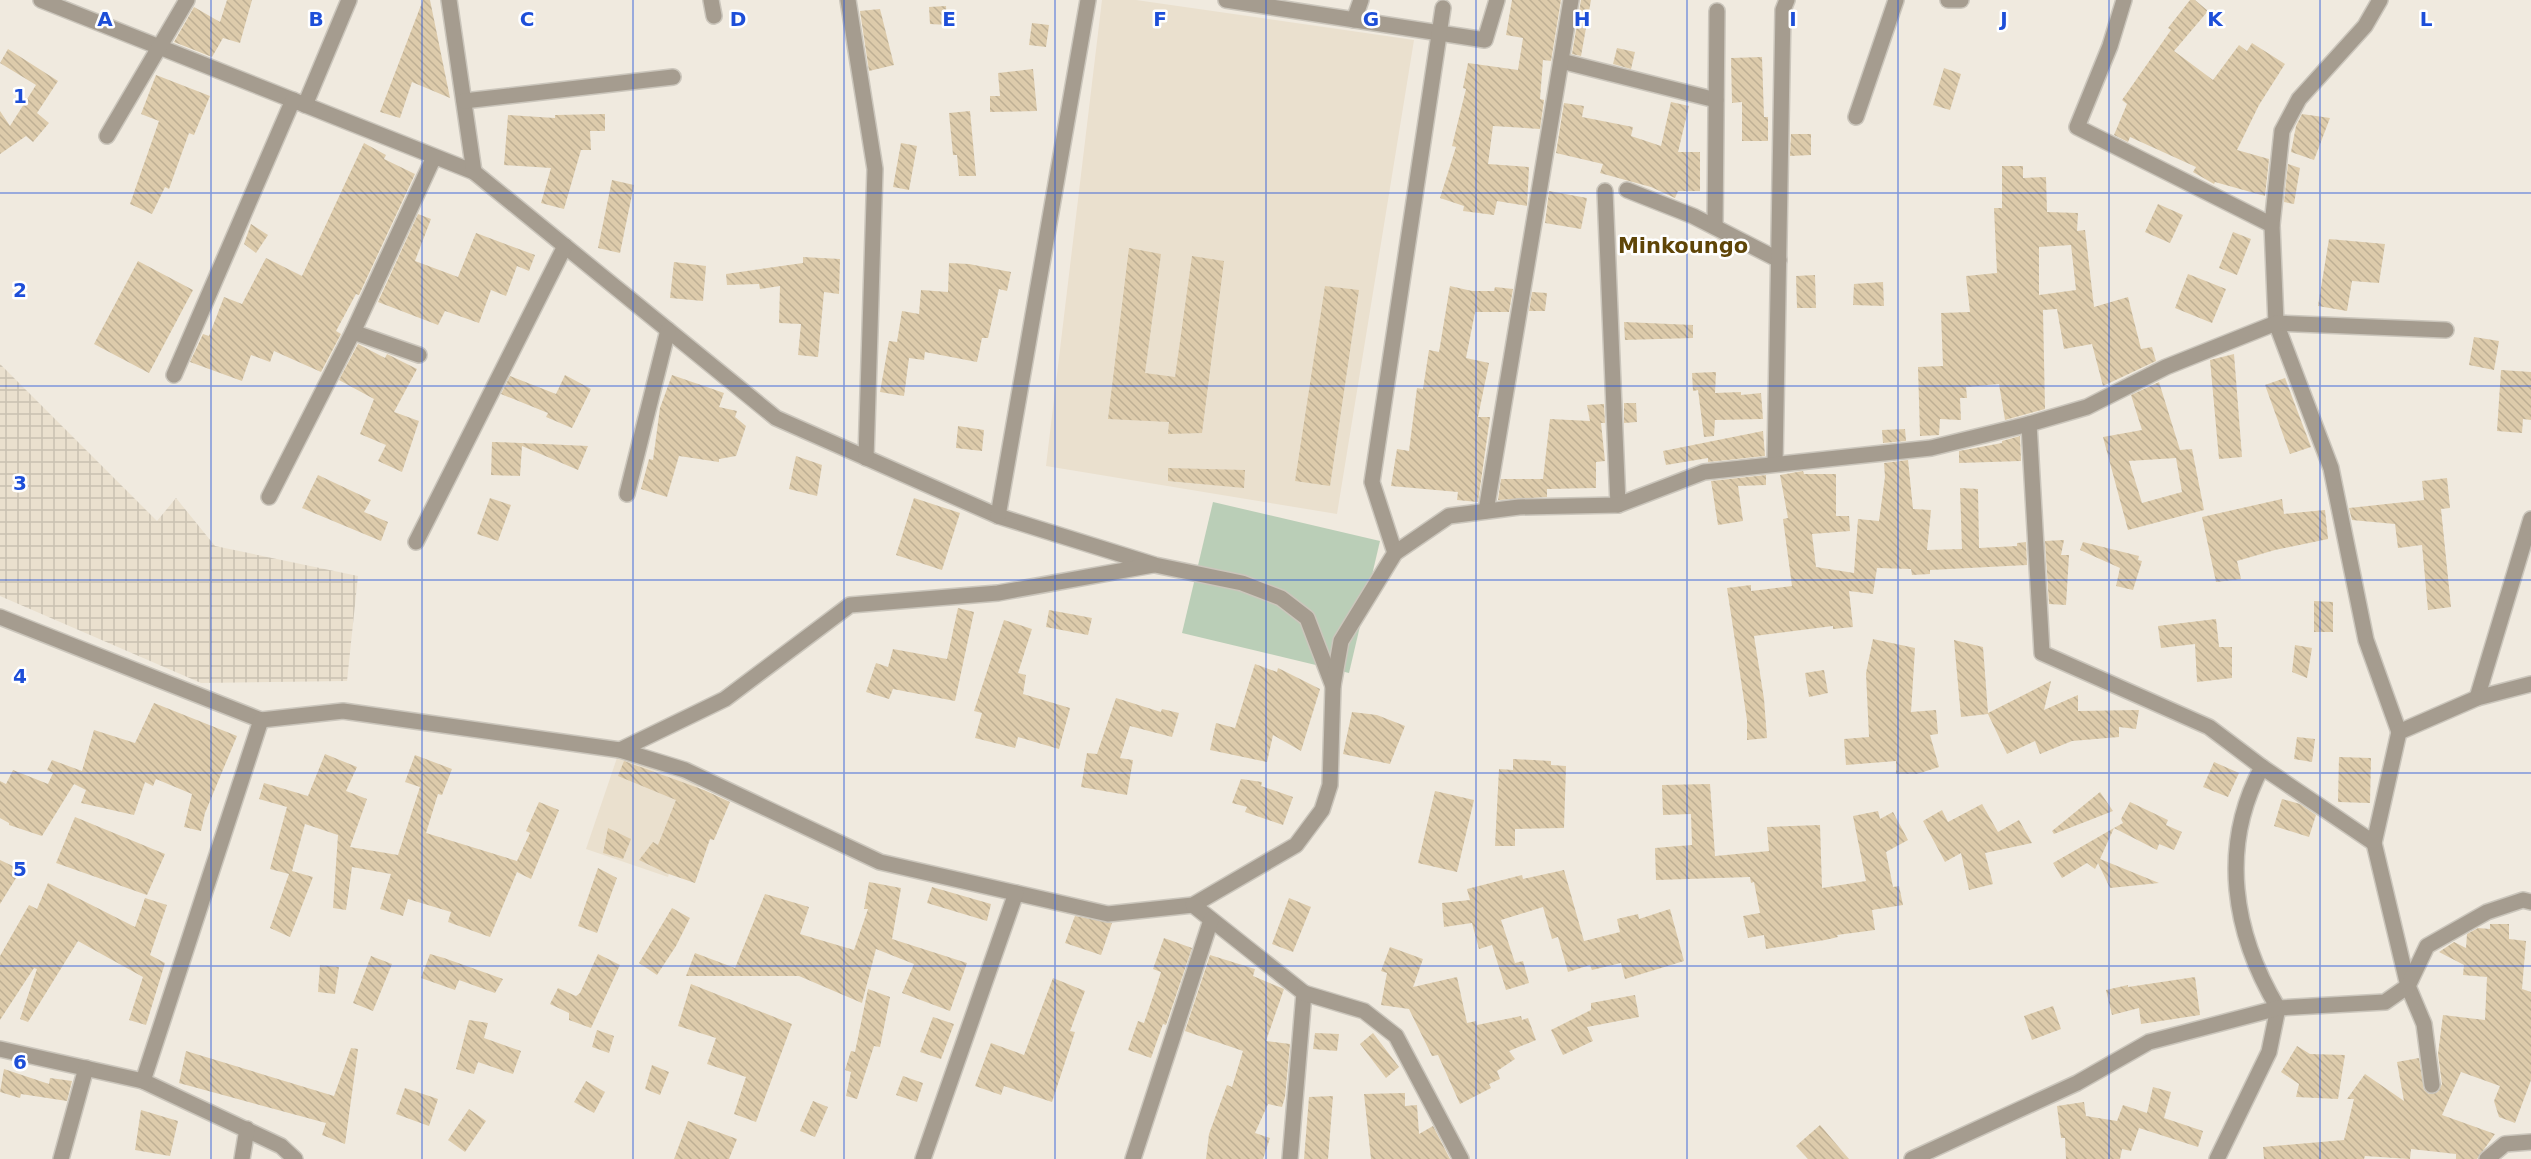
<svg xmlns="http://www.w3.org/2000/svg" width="2531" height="1159" font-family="'DejaVu Sans',sans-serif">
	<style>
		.built { fill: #eae0ce }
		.industrial { fill: url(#industrial-grid) }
		.green { fill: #baceb7 }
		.building { fill: url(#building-back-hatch); fill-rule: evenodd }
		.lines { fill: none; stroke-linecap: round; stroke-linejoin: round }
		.minor-casing { stroke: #cbc6bc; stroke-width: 18 }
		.minor { stroke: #a59c8f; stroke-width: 15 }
		.grid { fill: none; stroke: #1d4ed8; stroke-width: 1.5; stroke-opacity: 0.55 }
		.labels { text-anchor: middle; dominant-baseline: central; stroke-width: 5; stroke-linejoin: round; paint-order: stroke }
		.quarter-label { font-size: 21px; font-weight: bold; fill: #5f4508; stroke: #fff }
		.grid-label { font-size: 20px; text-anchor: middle; font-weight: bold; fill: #1d4ed8; stroke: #fff; stroke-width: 5; stroke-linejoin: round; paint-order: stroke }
	</style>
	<defs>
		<pattern id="industrial-grid" width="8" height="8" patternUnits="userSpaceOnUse" patternTransform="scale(1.5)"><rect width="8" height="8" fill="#eae0ce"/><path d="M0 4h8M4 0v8" fill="none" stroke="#c9c1b1"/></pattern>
		<pattern id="building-back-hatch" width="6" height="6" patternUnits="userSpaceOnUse" patternTransform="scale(1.5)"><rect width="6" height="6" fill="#ddcbab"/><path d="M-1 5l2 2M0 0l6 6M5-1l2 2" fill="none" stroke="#beaf94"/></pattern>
	</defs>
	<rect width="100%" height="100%" fill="#f0eadf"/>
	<g class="built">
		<path d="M1102,0H1136L1414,40L1337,514L1046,466Z"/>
		<path d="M618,755L700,783L668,877L586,849Z"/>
	</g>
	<path class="industrial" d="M0,364L157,521L176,498L215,546L358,576L347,681L201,683L0,596Z"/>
	<path class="green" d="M1213,502L1380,541L1349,673L1182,633Z"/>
	<g class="building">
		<path d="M227,0H252L240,43L223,38L212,57L174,42L194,7L220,22Z"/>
		<path d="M423,0H430L450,98L412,82L400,118L380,112Z"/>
		<path d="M1512,0H1561L1551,61L1543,60L1540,99L1544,100L1540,129L1493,126L1488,164L1529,167L1527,206L1497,201L1494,215L1463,211L1464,206L1440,198L1456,147L1452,146L1466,89L1463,88L1468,63L1518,70L1523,38L1506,35Z"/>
		<path d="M1581,0H1591L1581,56L1572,54Z"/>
		<path d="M2190,0H2195L2208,11L2174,51L2213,80L2239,45L2247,51L2252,43L2285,64L2259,105L2237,150L2269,159L2265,196L2215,182L2214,184L2193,172L2196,167L2130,137L2128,142L2114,135L2127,104L2122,100L2171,30L2168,28Z"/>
		<path d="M946,6L947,25L930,24L929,7Z"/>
		<path d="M880,9L894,65L869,71L860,11Z"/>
		<path d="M1032,23L1049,25L1046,47L1029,45Z"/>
		<path d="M1617,48L1635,52L1631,69L1613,64Z"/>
		<path d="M8,49L58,81L37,113L49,123L33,142L26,136L0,154V111L10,126L36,85L0,63Z"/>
		<path d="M1762,57L1764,117H1768V141H1742V102L1732,103L1731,58Z"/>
		<path d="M1944,68L1961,74L1950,110L1933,105Z"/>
		<path d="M1033,69L1037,111L990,112V96H1000L998,73Z"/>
		<path d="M156,75L210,96L194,135L189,133L169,189L165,187L152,214L130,204L159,121L141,114Z"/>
		<path d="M1671,102L1689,106L1678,152H1700V191H1678L1675,198L1651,187L1600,173L1603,164L1556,153L1564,103L1584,106L1582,117L1633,127L1631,136L1661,146Z"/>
		<path d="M970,111L976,176H959L957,155H953L949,113Z"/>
		<path d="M605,114V131H590L591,150H581L564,209L541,203L551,168L504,165L508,115L555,118V115Z"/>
		<path d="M2302,114L2330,118L2314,160L2291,152L2296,126Z"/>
		<path d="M1791,134H1811V155L1790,156Z"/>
		<path d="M364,143L386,155L384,159L415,174L359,295L356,294L336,331L341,334L321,372L274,351L270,362L251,355L242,381L190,362L203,334L209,336L224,297L242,304L266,258L302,276Z"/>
		<path d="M901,143L917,146L909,190L893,187Z"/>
		<path d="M2288,164L2300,168L2294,204L2284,202Z"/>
		<path d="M2002,166H2023V178L2046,177L2047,212L2078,213L2077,231L2085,230L2094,307L2128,297L2141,349L2152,347L2156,361L2103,386L2092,344L2064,349L2057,309L2043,310L2045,409L2005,420L1999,384L1966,387L1967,398H1960L1961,420L1940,419L1939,435L1920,436L1918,367L1943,366L1941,313L1970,312L1966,276L1997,273L1994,208H2002ZM2071,245L2076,290L2039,295V247Z"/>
		<path d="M612,180L634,185L620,253L598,248Z"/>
		<path d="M1549,191L1587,198L1581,229L1545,223Z"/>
		<path d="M2158,204L2183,215L2170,243L2145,232Z"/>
		<path d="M418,214L431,219L415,261L458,277L476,233L535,255L529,271L517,266L506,296L491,290L479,323L445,311L438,325L378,302Z"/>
		<path d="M251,224L268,235L256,253L244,244Z"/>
		<path d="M2233,232L2251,239L2237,275L2219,268Z"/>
		<path d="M2329,239L2385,244L2379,283L2352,281L2347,311L2318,306Z"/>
		<path d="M1129,248L1161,254L1145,373L1175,377L1192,256L1224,261L1202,433L1168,434L1169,422L1108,419Z"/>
		<path d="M803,257L840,259L839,294L824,292L818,357L798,355L801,324L779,323L780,286L760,289L759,284L727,285L726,274L803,263Z"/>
		<path d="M138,261L193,290L149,373L94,344Z"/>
		<path d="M674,262L706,266L703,301L670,298Z"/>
		<path d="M949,263L969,264L1011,272L1007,291L999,289L988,338H982L977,362L925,352L924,360L909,358L904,396L880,392L889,341L897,342L902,311L919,314L921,290L948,292Z"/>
		<path d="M2188,274L2226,289L2212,323L2175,308Z"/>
		<path d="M1815,275L1816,308H1797L1796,276Z"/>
		<path d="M1883,282L1884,306L1853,305L1854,284Z"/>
		<path d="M1325,286L1359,290L1330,486L1295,481Z"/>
		<path d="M1450,286L1472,291H1494L1495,287L1513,289L1509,312H1475L1466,358L1489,363L1478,417H1490L1478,502L1457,500L1458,492L1391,486L1397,449L1409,451L1417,388L1423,389L1429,350L1439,352Z"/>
		<path d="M1532,292L1547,293L1545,311H1529Z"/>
		<path d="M1624,322L1693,325V338L1625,340Z"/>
		<path d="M2474,337L2499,341L2494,370L2469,365Z"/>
		<path d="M358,344L385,358L387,354L417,369L394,412L419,421L402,472L378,461L386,445L360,434L374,399L339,380Z"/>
		<path d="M2234,354L2242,457L2219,459L2210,360Z"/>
		<path d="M2501,370L2531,372V420L2523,419L2522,433L2497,431Z"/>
		<path d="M1716,372L1715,393L1741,392V395L1761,393L1763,419L1715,420L1714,436L1704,437L1698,390L1693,391L1692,373Z"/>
		<path d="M565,375L591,389L572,428L546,417L548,413L501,394L510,376L556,394Z"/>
		<path d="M672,375L724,393L719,407L737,411L735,417L746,426L736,456L719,459V462L679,456L667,497L641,489L649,459L653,460L660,408Z"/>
		<path d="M2285,378L2311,447L2290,454L2265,385Z"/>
		<path d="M2159,382L2180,450L2192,449L2204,510L2128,530L2103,437L2142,430L2131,395ZM2176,458L2182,492L2142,503L2129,461Z"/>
		<path d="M1624,403H1636L1637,422L1624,423Z"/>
		<path d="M1604,404L1605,423H1601L1605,461L1596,462V488L1547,489V497L1498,500L1501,479H1543L1550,419L1590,421L1587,405Z"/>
		<path d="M958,426L984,430L982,451L956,448Z"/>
		<path d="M1905,429L1906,441L1883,443L1882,430Z"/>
		<path d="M1763,431L1765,456L1708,462V458L1666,465L1663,451Z"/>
		<path d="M2020,436L2021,461L1959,463V451L2002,443V441Z"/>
		<path d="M492,442L521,443L588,446L578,470L522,446L520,476L491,475Z"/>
		<path d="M796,456L822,465L817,496L789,489Z"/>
		<path d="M1908,460L1913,509L1931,510L1927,550L1962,549L1960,488L1978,489L1979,548L2017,546V543L2026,542L2027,565L1930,570V574L1912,575L1911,569L1877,568L1873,594L1849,591L1853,627L1833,629V626L1754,636L1764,699L1767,738L1747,740V720L1727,588L1751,585V591L1792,586L1783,519L1788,518L1780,475L1803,471L1804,474H1836V516H1849L1850,531L1812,534L1816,567L1854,573L1858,519L1879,521L1885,477L1884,463Z"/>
		<path d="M1168,468L1245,470L1244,488L1168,481Z"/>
		<path d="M318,475L371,500L364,512L388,522L381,541L302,508Z"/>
		<path d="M1766,475V485L1738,486L1743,521L1718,525L1711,481Z"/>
		<path d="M2447,478L2450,508L2441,509L2451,607L2428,610L2422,545L2398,548L2395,524L2352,520L2349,508L2424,500L2422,481Z"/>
		<path d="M490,498L511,505L498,541L477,534Z"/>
		<path d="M914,498L960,513L942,570L896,555Z"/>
		<path d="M2282,499L2284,514L2325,510L2328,539L2275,550L2237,561L2241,579L2216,582L2202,517Z"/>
		<path d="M2064,540L2061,555H2069L2066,605L2049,604L2045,541Z"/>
		<path d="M2083,542L2139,556L2138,560L2142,561L2133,590L2116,586L2120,568L2080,550Z"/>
		<path d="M2314,601L2333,602V632H2314Z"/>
		<path d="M958,608L974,612L955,701L893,689L889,699L866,692L876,663L888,667L893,649L947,659Z"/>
		<path d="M1049,610L1092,618L1088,635L1046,627Z"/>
		<path d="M2216,619L2219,647H2232V678L2197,682L2195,644L2161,648L2158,626Z"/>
		<path d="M1004,620L1032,629L1018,673L1026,675L1023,694L1070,708L1059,749L1018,737L1015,748L975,738L982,713L974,711Z"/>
		<path d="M1873,639L1915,648L1911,712L1936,710L1938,734L1930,735L1939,767L1917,774H1896V761L1846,765L1844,739L1869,737L1866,673Z"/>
		<path d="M1954,640L1983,647L1988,713L2051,681L2044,710L2078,695V711L2139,710L2136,729L2119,727V737L2072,741L2040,754L2035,741L2007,754L1988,714L1961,717Z"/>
		<path d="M2295,645L2312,648L2307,678L2292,672Z"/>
		<path d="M1255,664L1277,672L1278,668L1320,689L1301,751L1273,735L1267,762L1210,750L1216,723L1235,728Z"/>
		<path d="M1824,670L1828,693L1809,697L1805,673Z"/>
		<path d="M1116,698L1161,712L1162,709L1179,713L1172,737L1130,726L1120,758L1133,760L1127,795L1081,787L1087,753L1097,754Z"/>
		<path d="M154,703L237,736L205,813L201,831L184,827L192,794L156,779L153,786L145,782L134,815L81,803L86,790L74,784L42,836L9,825V823L0,818V781L6,784L13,770L48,784L53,773L47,770L52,760L82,771L94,730L135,743Z"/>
		<path d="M1352,712L1377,715L1405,726L1390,764L1343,754Z"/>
		<path d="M2297,737L2315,739L2312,762L2294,759Z"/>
		<path d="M325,754L357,767L346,791L367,799L350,847L398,855L420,787L405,782L415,755L452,769L442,795L438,794L426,833L517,861L530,833L526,831L539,802L559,810L531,879L517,872L490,937L448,922L451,912L408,899L403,916L380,909L391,874L352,867L346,910L333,908L338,835L305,824L292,871L313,877L290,937L270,928L289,874L270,869L287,807L259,799L264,783L308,796Z"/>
		<path d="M2339,757L2371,758L2370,803L2338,802Z"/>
		<path d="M1513,759L1551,761V765L1566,766L1564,828L1515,829V846H1495L1499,769L1513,770Z"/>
		<path d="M624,761L704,790L730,802L714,840L710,839L695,883L666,873L639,860L653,842L658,845L676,800L618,776Z"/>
		<path d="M2214,762L2239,773L2228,797L2203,787Z"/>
		<path d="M1241,779L1262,782L1261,786L1293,797L1283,825L1245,812L1247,807L1232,803Z"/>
		<path d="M1710,784L1715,856L1769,851L1767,827L1820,825L1822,888L1866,881L1853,816L1878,811L1880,819L1893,812L1908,840L1886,852L1893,887L1899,886L1903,905L1872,910L1875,930L1837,935L1838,937L1825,940L1766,949L1764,935L1748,938L1743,916L1760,913L1754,882L1751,883L1750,877L1656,880L1655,848L1692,845L1691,814L1663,815L1662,785Z"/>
		<path d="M1435,791L1474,800L1457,872L1418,863Z"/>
		<path d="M2100,792L2113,811L2054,834L2052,831Z"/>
		<path d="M2282,799L2300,804L2316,815L2309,837L2274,826Z"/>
		<path d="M2130,802L2168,820L2166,825L2182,832L2174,850L2159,844L2157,850L2114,828L2123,823L2121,819Z"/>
		<path d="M1982,804L1998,832L2019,820L2032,843L1985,853L1993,884L1969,890L1961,853L1945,862L1923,821L1942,810L1948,822Z"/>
		<path d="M75,817L165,854L147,895L56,863Z"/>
		<path d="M608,828L631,839L623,859L603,853Z"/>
		<path d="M2114,828L2100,859L2159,883L2110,888L2098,863L2095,869L2087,863L2062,878L2053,863Z"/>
		<path d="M0,860L21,870L0,904Z"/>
		<path d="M598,868L617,878L597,933L578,926Z"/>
		<path d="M1564,870L1584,941L1620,932L1617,919L1638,914L1639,919L1670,909L1684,961L1625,979L1621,963L1592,970L1590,965L1568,972L1558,937L1552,939L1543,907L1501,920L1515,963L1523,961L1529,983L1506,990L1492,945L1479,949L1472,923L1444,927L1442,903L1470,900L1467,889L1522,875L1523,879Z"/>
		<path d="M869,882L901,888L892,939L967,963L950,1011L902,993L914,964L876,949L862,1003L799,976H686L695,953L735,968L765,894L809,907L800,934L854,950L868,909H864Z"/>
		<path d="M48,883L135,927L145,898L167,905L150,955L165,963L146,1025L129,1020L143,977L78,941L28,1022L20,1019L37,969L34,968L0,1020V956L29,905L37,909Z"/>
		<path d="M932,887L991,904L987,921L927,903Z"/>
		<path d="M1289,898L1311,907L1293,952L1272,944Z"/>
		<path d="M672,908L690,918L676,946L657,975L639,963Z"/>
		<path d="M1075,916L1112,923L1101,955L1065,943Z"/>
		<path d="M2490,924H2509V939L2526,941L2522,989L2531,992V1080L2515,1123L2499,1117L2494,1101L2500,1086L2461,1072L2442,1115L2495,1134L2477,1159H2456V1154L2411,1149L2410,1159L2365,1156L2364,1159H2264L2263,1147L2344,1140L2354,1099H2347L2365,1074L2404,1101L2397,1062L2419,1058L2424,1090L2429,1094L2438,1092L2442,1084L2438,1054L2443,1015L2485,1020L2487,977L2463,975L2464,965L2439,952L2454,942L2466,948L2467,934L2478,928L2490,929Z"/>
		<path d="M1164,938L1192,948L1166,1025L1163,1024L1151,1058L1128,1050L1138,1021L1144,1023L1155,991L1161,972L1153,969Z"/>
		<path d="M1390,947L1423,959L1413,987L1457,977L1467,1023L1476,1021L1477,1025L1521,1016L1522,1020L1528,1018L1536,1040L1509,1051L1515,1059L1497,1071L1500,1079L1489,1084L1491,1088L1460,1104L1438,1055L1432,1056L1409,1009L1381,1005L1387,973L1381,971Z"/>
		<path d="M430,954L444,958L503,979L495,993L459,980L455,990L421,978Z"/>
		<path d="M598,954L620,965L591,1028L569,1020V1013L550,1004L558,988L576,996L580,993Z"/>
		<path d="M1210,955L1255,969L1253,976L1284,989L1266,1041L1290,1044L1285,1097L1282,1107L1268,1104L1255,1133L1270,1138L1263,1159H1206L1209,1134L1227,1085L1232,1087L1243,1051L1185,1031Z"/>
		<path d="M371,956L392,964L373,1011L353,1003Z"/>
		<path d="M320,965L339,967L335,994L318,992Z"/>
		<path d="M2195,977L2200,1015L2141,1024L2139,1008L2112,1015L2106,990L2128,985V987Z"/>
		<path d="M1053,978L1085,991L1070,1031L1075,1032L1052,1102L1004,1086L1001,1095L975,1086L991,1043L1024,1055Z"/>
		<path d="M691,984L792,1024L756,1122L734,1114L746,1077L707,1064L716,1038L678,1026Z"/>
		<path d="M868,989L890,997L880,1047L874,1046L857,1099L846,1096L851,1072L845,1070L851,1051L855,1052Z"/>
		<path d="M1635,995L1639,1017L1587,1027L1593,1041L1563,1055L1551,1030L1591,1010V1003Z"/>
		<path d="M2053,1006L2061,1029L2032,1040L2024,1016Z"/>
		<path d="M933,1017L954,1024L941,1059L920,1052Z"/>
		<path d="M469,1020L488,1023L484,1038L521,1051L513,1074L478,1062L474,1074L456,1069Z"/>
		<path d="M597,1030L614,1036L609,1053L592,1047Z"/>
		<path d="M1315,1033L1339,1034L1337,1051L1313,1049Z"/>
		<path d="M1373,1033L1399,1067L1386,1078L1360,1044Z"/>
		<path d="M2297,1046L2310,1054L2345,1055L2338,1099L2296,1097L2299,1084L2281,1072Z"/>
		<path d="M351,1048L358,1049L345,1144L322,1135L326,1123L179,1083L186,1051L334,1096Z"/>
		<path d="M652,1065L669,1072L660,1095L645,1089Z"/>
		<path d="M4,1069L49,1084L50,1078L72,1081L67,1101L21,1094L20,1098L0,1092Z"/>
		<path d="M903,1076L923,1083L917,1102L896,1095Z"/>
		<path d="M586,1081L605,1092L594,1113L574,1102Z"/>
		<path d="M2153,1087L2171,1092L2164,1118L2203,1131L2198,1147L2139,1128L2131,1151L2122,1149L2120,1159H2066L2065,1138H2061L2057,1106L2084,1102L2086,1116L2117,1121L2123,1105L2147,1113Z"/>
		<path d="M405,1088L438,1099L429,1126L396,1114Z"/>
		<path d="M1405,1093V1106L1417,1105L1419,1134L1433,1126L1450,1159H1371L1364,1094Z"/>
		<path d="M1333,1096L1328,1159H1304L1309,1097Z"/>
		<path d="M813,1101L828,1107L815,1137L800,1131Z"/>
		<path d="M469,1109L486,1121L465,1152L448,1140Z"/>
		<path d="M141,1110L178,1121L170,1156L135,1150Z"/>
		<path d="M688,1121L737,1139L729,1159H674Z"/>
		<path d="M1820,1125L1849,1159H1808L1796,1146Z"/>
	</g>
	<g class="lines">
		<defs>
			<g id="minor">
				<path d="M41,0L474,172L776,418L998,516L1155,565L1242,583L1281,598L1307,618L1333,686"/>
				<path d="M449,0L474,172"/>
				<path d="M711,0L714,16"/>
				<path d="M848,0L875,169L866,458"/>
				<path d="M1226,0L1485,40L1497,0"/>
				<path d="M1948,0H1961"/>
				<path d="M2124,0L2110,46L2077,127L2272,225"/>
				<path d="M2380,0L2365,26L2299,99L2282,131L2272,225L2276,323L2331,468L2366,640L2399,732"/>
				<path d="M1354,20L1361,0"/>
				<path d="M1561,61L1716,100"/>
				<path d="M464,101L673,77"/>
				<path d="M305,105L349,0"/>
				<path d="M1856,117L1896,0"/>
				<path d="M107,136L187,0"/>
				<path d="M1627,190L1693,216L1779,260"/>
				<path d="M1605,191L1618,505"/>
				<path d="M1715,227L1717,11"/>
				<path d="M353,332L419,355"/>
				<path d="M174,375L293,100"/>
				<path d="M2029,424L2087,407L2166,367L2276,323L2446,330"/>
				<path d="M1775,464L1783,10L1787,0"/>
				<path d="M627,494L668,330"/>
				<path d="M269,497L353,332L434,157"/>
				<path d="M1486,511L1571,0"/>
				<path d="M998,516L1088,0"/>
				<path d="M416,542L565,246"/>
				<path d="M1395,553L1372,482L1443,8"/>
				<path d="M0,617L261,720L343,711L620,750L685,770L880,862L1108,914L1193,905L1296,845L1322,810L1330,785L1333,686L1341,641L1395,553L1449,516L1519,507L1618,505L1704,472L1931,448L2029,424L2042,653L2209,727L2262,767C2219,847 2233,933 2278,1008L2269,1052L2217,1159"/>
				<path d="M2477,698L2531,519"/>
				<path d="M620,750L725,699L850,605L998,593L1153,565"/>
				<path d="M2262,767L2374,843"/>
				<path d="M1193,905L1304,993L1290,1159"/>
				<path d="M1304,993L1364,1011L1396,1036L1461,1159"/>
				<path d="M0,1049L143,1081L281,1146L295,1159"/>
				<path d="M143,1081L261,720"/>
				<path d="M2432,1085L2424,1024L2408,986L2374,843L2399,732L2477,698L2531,684"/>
				<path d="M61,1159L86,1068"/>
				<path d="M242,1159L247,1129"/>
				<path d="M923,1159L1016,893"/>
				<path d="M1133,1159L1211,920"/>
				<path d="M1912,1159L2077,1083L2149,1042L2278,1008L2385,1002L2408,986L2427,946L2487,912L2523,900L2531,902"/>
				<path d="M2487,1159L2505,1144L2531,1142"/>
			</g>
		</defs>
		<use href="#minor" class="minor-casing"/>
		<use href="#minor" class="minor"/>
	</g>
	<path class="grid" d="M211,0V1159M422,0V1159M633,0V1159M844,0V1159M1055,0V1159M1266,0V1159M1476,0V1159M1687,0V1159M1898,0V1159M2109,0V1159M2320,0V1159M0,193H2531M0,386H2531M0,580H2531M0,773H2531M0,966H2531"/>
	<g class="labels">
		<g class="quarter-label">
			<text x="1683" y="246">Minkoungo</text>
		</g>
	</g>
	<g class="grid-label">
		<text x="105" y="26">A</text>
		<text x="316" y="26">B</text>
		<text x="527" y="26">C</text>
		<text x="738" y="26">D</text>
		<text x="949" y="26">E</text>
		<text x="1160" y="26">F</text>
		<text x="1371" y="26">G</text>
		<text x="1582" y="26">H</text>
		<text x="1793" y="26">I</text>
		<text x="2004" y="26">J</text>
		<text x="2215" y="26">K</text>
		<text x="2426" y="26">L</text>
		<text x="20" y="103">1</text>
		<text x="20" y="297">2</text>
		<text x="20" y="490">3</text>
		<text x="20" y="683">4</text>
		<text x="20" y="876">5</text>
		<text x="20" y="1069">6</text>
	</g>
</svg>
